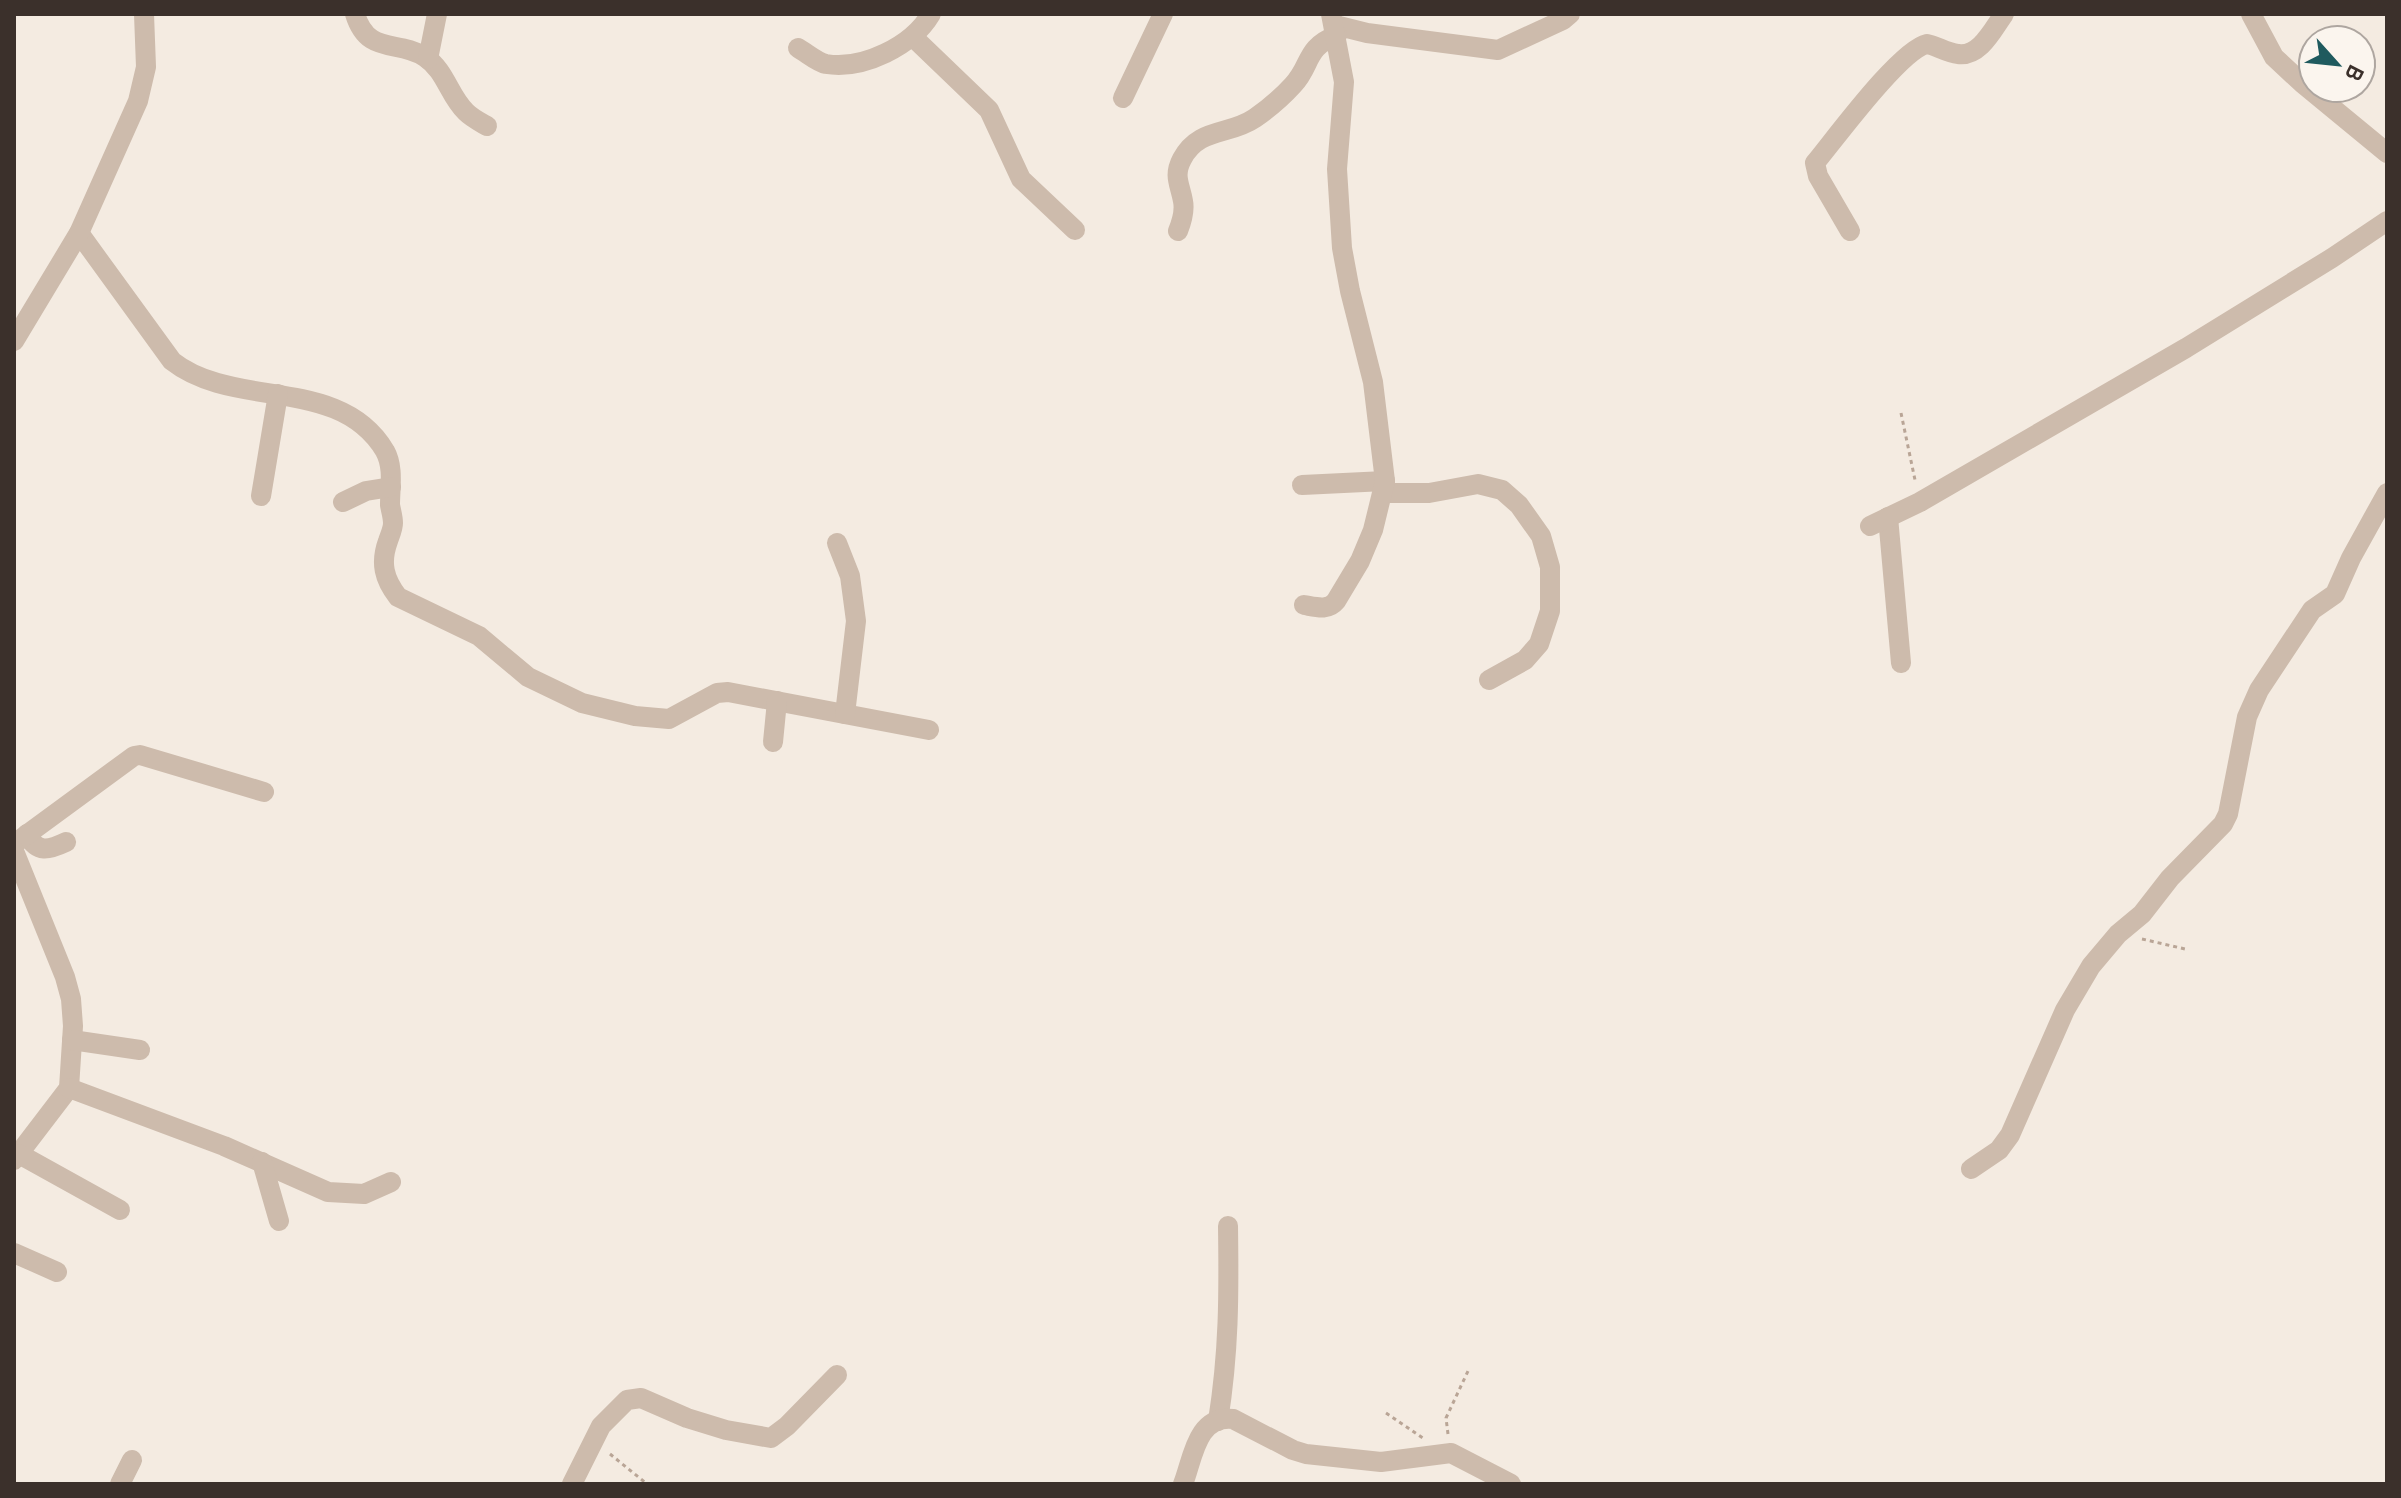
<svg xmlns="http://www.w3.org/2000/svg" width="2401" height="1498" font-family="Manrope,sans-serif">
	<style>
		.lines { fill: none; stroke-linecap: round; stroke-linejoin: round }
		.path { stroke: #b9a596; stroke-width: 3; stroke-dasharray: 4 4; stroke-linecap: butt }
		.minor { stroke: #cdbbac; stroke-width: 20 }
	</style>
	<rect width="100%" height="100%" fill="#f4ebe1"/>
	<g class="lines">
		<g class="path">
			<path d="M1901,413L1915,480"/>
			<path d="M2142,939L2185,949"/>
			<path d="M1386,1413L1423,1438"/>
			<path d="M1448,1434L1446,1418L1468,1371"/>
			<path d="M610,1454L647,1484"/>
		</g>
		<g class="minor">
			<path d="M355,14C368,56 397,39 425,57C446,71 449,96 466,112C472,118 480,122 487,126"/>
			<path d="M2251,14L2274,57L2302,83L2387,153"/>
			<path d="M1335,25L1367,33L1498,50L1563,20L1570,14"/>
			<path d="M913,37L989,110L1021,179L1075,230"/>
			<path d="M798,48C807,53 817,62 826,64C863,70 912,46 931,14"/>
			<path d="M428,59L437,14"/>
			<path d="M1123,98L1163,14"/>
			<path d="M1178,231C1182,221 1185,211 1183,201C1180,184 1173,176 1182,159C1199,127 1229,136 1255,118C1268,109 1283,96 1293,85C1312,65 1304,48 1337,35"/>
			<path d="M1850,231L1818,176L1815,163C1835,139 1900,50 1927,44C1937,46 1947,53 1958,54C1980,57 1993,29 2004,14"/>
			<path d="M79,233L172,361C234,410 340,375 385,451C394,467 390,488 390,505C391,511 393,517 393,523C393,529 390,535 388,541C380,563 384,579 398,597L479,636L528,677L582,703L635,716L669,719L717,693L728,692L929,730"/>
			<path d="M14,341L79,233L138,101L146,67L144,14"/>
			<path d="M1302,485L1385,481"/>
			<path d="M1383,493H1429L1478,484L1502,490L1519,505L1541,536L1550,567V611L1539,644L1525,660L1489,680"/>
			<path d="M261,496L278,394"/>
			<path d="M343,502L366,491L391,487"/>
			<path d="M1888,517L1901,663"/>
			<path d="M1870,526L1920,502L2186,348L2332,258L2387,221"/>
			<path d="M837,543L850,576L856,621L845,714"/>
			<path d="M1304,605C1316,607 1328,611 1336,601L1360,561L1373,530L1385,481L1373,382L1350,291L1342,248L1337,169L1344,82L1331,14"/>
			<path d="M773,742L777,701"/>
			<path d="M27,834C37,854 49,850 66,842"/>
			<path d="M14,844L134,756L140,755L264,792"/>
			<path d="M14,851L65,977L71,999L73,1026L69,1088L14,1160"/>
			<path d="M72,1040L140,1050"/>
			<path d="M69,1088L224,1146L328,1192L364,1194L391,1182"/>
			<path d="M19,1154L120,1210"/>
			<path d="M262,1162L279,1221"/>
			<path d="M1971,1169L1999,1150L2010,1135L2065,1010L2091,966L2118,934L2142,914L2170,878L2223,824L2228,814L2247,717L2259,690L2312,610L2335,594L2351,558L2387,493"/>
			<path d="M14,1253L57,1272"/>
			<path d="M1218,1421C1229,1352 1229,1295 1228,1226"/>
			<path d="M120,1484L132,1460"/>
			<path d="M572,1484L601,1426L627,1400L641,1398L687,1418L726,1430L771,1438L787,1426L837,1375"/>
			<path d="M1183,1484C1193,1459 1196,1415 1233,1419L1293,1450L1306,1454L1381,1462L1451,1453L1511,1484"/>
		</g>
	</g>
	<rect width="2401" height="1498" fill="none" stroke="#3b302b" stroke-width="32"/>
	<g transform="translate(2337 64) rotate(117)"><circle r="38" fill="#fbf5ee" stroke="#aea6a0" stroke-width="2"/>
	<path d="M0-6L14 30L0 20L-14 30Z" fill="#1f5a5e"/>
	<text y="-12" font-size="22" font-weight="bold" text-anchor="middle" fill="#3b302b">B</text>
	</g>
</svg>
